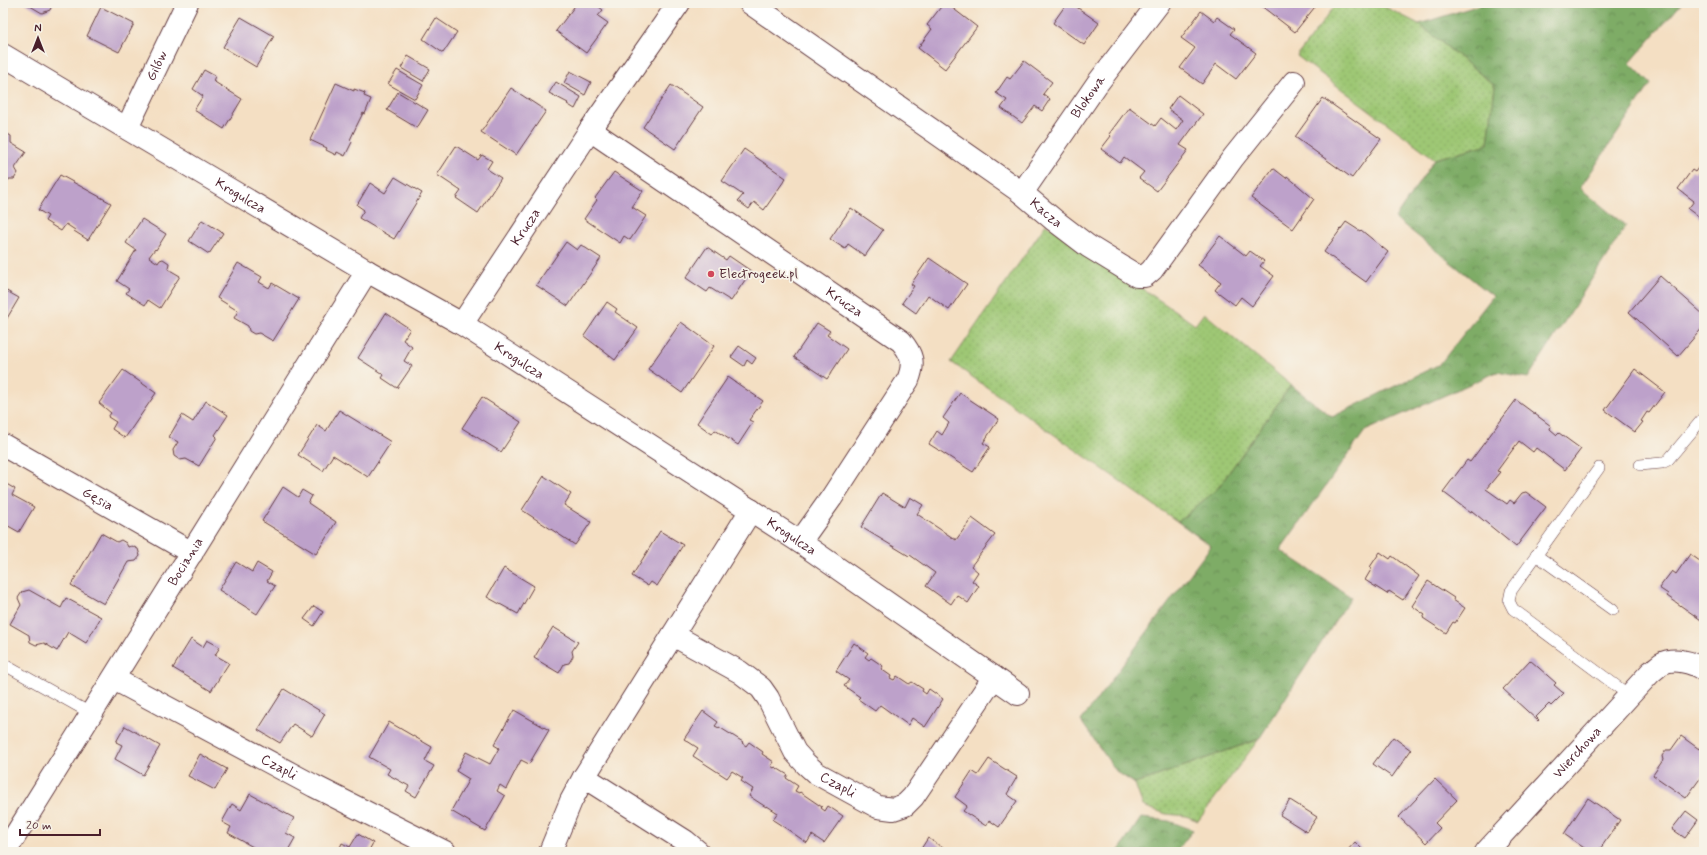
<svg xmlns="http://www.w3.org/2000/svg" width="1707" height="855" font-family="Mynerve,sans-serif">
	<style>
		.grass { fill: url(#grass-dots); stroke: #747350 }
		.forest { fill: url(#forest-crowns); stroke: #646648 }
		.building { fill: #bda1ca }
		.lines { fill: none; stroke-linecap: round; stroke-linejoin: round }
		.service-casing { stroke: #643c42; stroke-width: 12 }
		.minor-casing { stroke: #643c42; stroke-width: 24 }
		.service { stroke: #fff; stroke-width: 11 }
		.minor { stroke: #fff; stroke-width: 22 }
		.poi-dot { fill: #d1495b; stroke: #f7f3e8; stroke-width: 1.5 }
		.labels { text-anchor: middle; dominant-baseline: central; stroke-width: 3.5; stroke-linejoin: round; paint-order: stroke }
		.street-label { font-size: 14px; fill: #4a1f2b; stroke: #f7f3e8 }
		.poi-label { font-size: 14px; fill: #4a1f2b; stroke: #f7f3e8; text-anchor: start }
	</style>
	<defs>
		<pattern id="grass-dots" width="8" height="8" patternUnits="userSpaceOnUse"><rect width="8" height="8" fill="#9ec774"/><path d="M2 2h.1M6 6h.1" fill="none" stroke="#8aaa65" stroke-width="1.8" stroke-linecap="round"/></pattern>
		<pattern id="forest-crowns" width="20" height="18" patternUnits="userSpaceOnUse"><rect width="20" height="18" fill="#7eac66"/><path d="M2 6a3 3 0 1 1 6 0M12 15a3 3 0 1 1 6 0" fill="none" stroke="#698b54"/></pattern>
	</defs>
	<rect width="100%" height="100%" fill="#f7f3e8"/>
	<filter id="ink" filterUnits="userSpaceOnUse"><feTurbulence type="fractalNoise" baseFrequency=".025" numOctaves="2"/><feDisplacementMap in="SourceGraphic" scale="8" xChannelSelector="R" yChannelSelector="G"/><feConvolveMatrix kernelMatrix="1 2 1 2 8 2 1 2 1" color-interpolation-filters="sRGB"/></filter>
	<filter id="wash" filterUnits="userSpaceOnUse"><feTurbulence type="fractalNoise" baseFrequency=".012" numOctaves="4" result="noise"/><feDisplacementMap in="SourceGraphic" scale="16" xChannelSelector="R" yChannelSelector="G"/><feGaussianBlur stdDeviation="0.9" result="paint"/><feColorMatrix in="noise" values="0 0 0 0 0 0 0 0 0 0 0 0 0 0 0 0 0 1.4 0 .05"/><feComposite in="paint" operator="in"/></filter>
	<g filter="url(#wash)">
		<rect width="100%" height="100%" fill="#f4dfc3"/>
		<g class="grass">
			<path d="M1337,3H1377L1419,24L1495,86L1488,144L1435,159L1297,56Z"/>
			<path d="M1046,224L1174,310L1195,325L1204,313L1291,385L1218,488L1178,522L951,362Z"/>
			<path d="M1259,739L1198,821L1186,816L1166,814L1143,806L1135,784Z"/>
		</g>
		<g class="forest">
			<path d="M1486,3H1682L1630,63L1651,84L1580,188L1626,226L1528,378L1497,372L1365,431L1280,550L1351,597L1259,739L1135,784L1116,771L1081,721L1211,546L1178,522L1218,488L1291,385L1332,417L1440,364L1493,296L1395,218L1435,159L1488,144L1495,86L1419,24Z"/>
			<path d="M1141,818L1169,821L1193,830L1176,852H1118Z"/>
		</g>
		<g id="blocks">
			<g class="building">
				<path d="M25,3H53L50,10L42,13Z"/>
				<path d="M577,3L584,5L585,3H594L603,10L598,16L608,23L586,53L556,31Z"/>
				<path d="M944,3H946L977,27L945,69L918,48L932,29L927,25Z"/>
				<path d="M1067,3H1071L1099,23L1084,45L1053,23Z"/>
				<path d="M1262,3H1318L1295,32L1260,5Z"/>
				<path d="M101,7L134,24L119,52L87,36Z"/>
				<path d="M1201,11L1214,21L1217,17L1234,29L1230,34L1256,53L1236,79L1216,64L1202,84L1180,68L1195,48L1181,38Z"/>
				<path d="M241,17L274,36L256,67L223,47Z"/>
				<path d="M436,18L457,32L443,53L423,39Z"/>
				<path d="M408,56L430,69L423,81L401,68Z"/>
				<path d="M1024,61L1052,82L1043,94L1050,99L1042,111L1035,106L1022,123L1001,108L1007,100L996,93L1007,77L1010,79Z"/>
				<path d="M204,70L215,76L213,81L242,99L224,129L194,110L203,96L193,89Z"/>
				<path d="M397,70L423,85L415,99L388,84Z"/>
				<path d="M570,71L591,82L585,95L564,83Z"/>
				<path d="M556,82L581,97L575,109L567,104L568,103L549,93Z"/>
				<path d="M336,83L354,91V89L365,93L364,96L371,99L365,114L363,113L356,127L350,140L352,142L345,156L337,152L336,155L326,150L327,148L310,140Z"/>
				<path d="M671,85L703,107L675,149L643,127Z"/>
				<path d="M511,88L546,111L516,155L481,132Z"/>
				<path d="M398,92L428,110L417,128L387,110Z"/>
				<path d="M1178,95L1203,114L1180,145L1188,150L1157,191L1139,178L1144,172L1124,157L1120,163L1101,149L1111,136L1109,134L1129,107L1155,126L1161,118L1176,130L1183,120L1168,109Z"/>
				<path d="M1323,98L1381,139L1352,178L1295,137Z"/>
				<path d="M3,131L11,136V143L26,152L15,168L18,173L14,179H9L3,188Z"/>
				<path d="M456,146L478,160L482,155L492,161L487,169L501,178L478,213L456,198L461,191L437,175Z"/>
				<path d="M744,149L786,178L764,210L754,202L749,209L738,201L743,195L722,181Z"/>
				<path d="M1704,160V221L1688,209L1694,201L1678,189L1692,170L1695,172Z"/>
				<path d="M1273,168L1286,178L1287,176L1314,199L1293,229L1251,198Z"/>
				<path d="M614,172L643,191L632,207L646,216L630,240L624,236L620,243L584,219L597,200L595,198Z"/>
				<path d="M60,175L111,203L88,240L74,231L75,230L66,224L61,231L45,221L48,216L38,210Z"/>
				<path d="M395,177L422,193L394,239L359,218L364,210L357,205L370,183L385,193Z"/>
				<path d="M851,208L883,230L865,256L848,244L845,249L830,239Z"/>
				<path d="M142,219L166,234L156,250L155,249L149,257L158,263L160,260L163,259L169,263L168,269L180,276L160,308L148,300L145,305L126,293L129,289L117,281L136,250L126,243Z"/>
				<path d="M202,220L223,233L209,254L189,241Z"/>
				<path d="M1346,222L1360,231L1361,230L1388,252L1366,282L1324,252Z"/>
				<path d="M1220,236L1246,256L1250,251L1264,261L1260,266L1274,276L1252,306L1241,297L1235,305L1215,290L1221,282L1198,265Z"/>
				<path d="M566,242L577,250L581,245L601,258L568,306L536,285Z"/>
				<path d="M707,247L726,260L729,256L751,271L731,301L710,288L707,292L686,278Z"/>
				<path d="M929,258L967,284L949,310L928,295L916,313L902,303L914,286L911,284Z"/>
				<path d="M238,263L262,277L259,282L269,288L272,283L299,299L273,341L259,333L254,334L249,331L248,326L234,318L238,311L217,298Z"/>
				<path d="M1660,276L1704,315V326L1678,356L1629,312Z"/>
				<path d="M3,289L19,298L3,325Z"/>
				<path d="M607,302L617,309L615,312L638,328L615,360L584,336Z"/>
				<path d="M386,313L410,329L403,340L412,347L404,361L412,366L397,388L382,378L384,375L358,358Z"/>
				<path d="M681,322L714,346L682,393L648,369Z"/>
				<path d="M817,323L830,331L827,335L847,349L827,379L794,357Z"/>
				<path d="M739,346L756,358L752,364L747,360L744,366L731,357Z"/>
				<path d="M1635,369L1665,392L1649,413L1647,412L1641,421L1643,422L1635,432L1605,410Z"/>
				<path d="M123,370L156,393L125,438L112,429L116,422L108,417L111,413L99,403Z"/>
				<path d="M728,377L763,401L749,420L753,422L738,445L715,430L712,434L697,423Z"/>
				<path d="M960,393L999,419L983,443L990,447L973,472L929,444L937,431L942,435L949,423L943,418Z"/>
				<path d="M482,397L521,422L501,452L462,428Z"/>
				<path d="M1516,400L1551,426L1550,429L1557,435L1559,433L1581,449L1565,470L1536,448L1533,452L1519,441L1497,471L1500,472L1486,489L1507,504L1510,500L1514,503L1522,493L1526,492L1546,507L1516,547L1472,511L1471,513L1443,492L1467,460L1470,462Z"/>
				<path d="M206,401L228,415L215,435L217,437L199,466L186,459L180,460L174,456L173,450L178,442L169,437L182,415L193,422Z"/>
				<path d="M339,410L391,442L368,477L333,455L323,471L298,455L317,425L326,431Z"/>
				<path d="M544,476L571,494L564,505L591,522L575,545L522,510Z"/>
				<path d="M3,482L15,489L12,495L34,507L19,532L3,523Z"/>
				<path d="M283,487L298,497L302,490L312,496L308,503L336,522L316,554L262,521Z"/>
				<path d="M882,493L905,507L910,497L923,505L917,514L956,540L972,518L995,535L971,566L978,572L972,581L979,586L968,603L957,595L951,604L926,586L935,573L910,555L909,556L861,527Z"/>
				<path d="M660,531L683,545L657,586L651,582L648,586L632,576Z"/>
				<path d="M101,533L117,542L121,540L126,543L128,547L132,546L138,549L140,556L136,561L128,562L104,604L71,585Z"/>
				<path d="M1380,552L1390,559L1392,556L1419,576L1403,600L1389,591L1387,594L1365,580L1372,568L1370,567Z"/>
				<path d="M1690,554L1704,564V622L1667,596L1668,594L1659,588L1672,571L1676,574Z"/>
				<path d="M236,562L252,572L257,563L272,572L267,581L275,586L257,614L219,590Z"/>
				<path d="M504,568L534,586L518,614L487,597Z"/>
				<path d="M1428,581L1454,598L1453,600L1465,608L1455,623L1453,622L1446,633L1423,618L1425,615L1412,606Z"/>
				<path d="M29,590L61,608L66,598L101,617L86,643L68,632L57,651L44,643L36,645L30,642L29,635L10,624L21,605L18,598L22,592Z"/>
				<path d="M314,606L323,612L314,626L304,619Z"/>
				<path d="M553,627L578,642L572,651L573,656L569,663L564,664L559,673L534,658Z"/>
				<path d="M191,639L203,647L207,640L220,647L215,655L229,663L211,691L173,668Z"/>
				<path d="M854,643L868,653L865,657L869,660L871,658L883,666L881,669L891,676L890,678L894,680L897,676L909,684L912,682L923,689L922,691L926,694L929,689L943,699L925,727L912,718L908,725L880,705L875,711L858,699L860,697L844,686L849,680L836,671Z"/>
				<path d="M1530,660L1556,683L1554,685L1562,692L1564,693L1551,706L1549,704L1536,717L1539,720L1538,721L1503,689Z"/>
				<path d="M284,689L325,714L312,736L293,724L280,743L258,730Z"/>
				<path d="M514,710L549,730L529,764L521,760L506,789L500,785L497,791L505,796L485,831L451,811L469,779L456,771L466,752L490,764L499,748L494,745Z"/>
				<path d="M703,711L718,722L715,726L719,728V727L743,742L742,743L746,746L749,742L763,752L762,754L774,762L771,766L774,768L775,767L788,775L786,778L798,786L795,791L799,793L800,792L822,807L821,808L825,811L828,806L843,816L824,843L812,835L807,843L790,831L773,820L778,813L767,806L766,807L749,796L753,789L741,781L743,778L732,771L727,778L693,756L698,748L684,739Z"/>
				<path d="M389,722L432,747L425,761L434,766L416,797L406,791L409,786L387,774L390,769L369,757Z"/>
				<path d="M125,726L160,746L143,775L115,759L122,745L116,742Z"/>
				<path d="M1681,736L1699,749L1700,747L1704,750V773L1686,798L1653,775L1663,760L1662,756L1666,750H1671Z"/>
				<path d="M1393,737L1411,750L1392,777L1373,764Z"/>
				<path d="M200,754L227,769L215,790L188,776Z"/>
				<path d="M989,759L1017,777L1007,794L1017,801L999,827L989,820L986,826L963,811L967,806L955,797L972,771L978,775Z"/>
				<path d="M1435,779L1457,800L1435,823L1440,828L1426,843L1399,817Z"/>
				<path d="M250,794L294,818L286,833L295,838L287,852H262L228,833L231,827L222,822L232,804L241,810Z"/>
				<path d="M1588,798L1620,820L1598,852H1590L1564,834Z"/>
				<path d="M1290,800L1317,817L1307,832L1280,815Z"/>
				<path d="M1686,811L1698,820L1685,838L1672,829Z"/>
				<path d="M358,834L373,843L368,852H338L342,843L350,847Z"/>
				<path d="M928,838L949,852H919Z"/>
				<path d="M1355,842L1365,852H1346Z"/>
			</g>
		</g>
	</g>
	<g filter="url(#ink)">
		<use href="#blocks" fill-opacity="0" stroke="#643c42" stroke-width="1"/>
		<g class="lines">
			<defs>
				<g id="service">
					<path d="M1640,465L1662,463L1668,460L1704,417"/>
					<path d="M1599,468L1511,591L1509,601L1513,609L1630,696"/>
					<path d="M1536,555L1613,610"/>
					<path d="M3,664L92,714"/>
				</g>
				<g id="minor">
					<path id="s1" d="M750,3L1022,193L1054,220L1088,246L1137,276H1145L1152,270L1233,158L1294,82"/>
					<path id="s2" d="M3,55L367,271L462,324L800,542L1018,694"/>
					<path id="s3" d="M127,128L187,3"/>
					<path id="s4" d="M590,130L901,341C912,354 915,363 908,380L832,497L800,542"/>
					<path id="s5" d="M1022,193L1097,84L1159,3"/>
					<path id="s6" d="M462,324L590,130L679,3"/>
					<path id="s7" d="M3,445L192,553"/>
					<path id="s8" d="M673,635L740,672L761,688L768,698L795,752L806,764L816,773L878,807L893,809L905,805L913,797L994,677"/>
					<path id="s9" d="M114,679L314,786L445,852"/>
					<path d="M584,777L685,841L698,852"/>
					<path id="s10" d="M5,852L367,271"/>
					<path d="M550,852L571,801L584,777L751,510"/>
					<path id="s11" d="M1486,852L1651,672C1654,670 1657,667 1661,664C1673,657 1693,662 1704,670"/>
				</g>
			</defs>
			<use href="#service" class="service-casing"/>
			<use href="#minor" class="minor-casing"/>
			<use href="#service" class="service"/>
			<use href="#minor" class="minor"/>
		</g>
	</g>
	<circle class="poi-dot" cx="711" cy="274" r="4"/>
	<g class="labels">
		<g class="street-label">
			<text stroke="none"><textPath href="#s3" startOffset="69">Gilów</textPath></text>
			<text stroke="none"><textPath href="#s5" startOffset="117">Blokowa</textPath></text>
			<text stroke="none"><textPath href="#s2" startOffset="276">Krogulcza</textPath></text>
			<text stroke="none"><textPath href="#s1" startOffset="363">Kacza</textPath></text>
			<text stroke="none"><textPath href="#s6" startOffset="116">Krucza</textPath></text>
			<text stroke="none"><textPath href="#s4" startOffset="307">Krucza</textPath></text>
			<text stroke="none"><textPath href="#s2" startOffset="600">Krogulcza</textPath></text>
			<text stroke="none"><textPath href="#s7" startOffset="109">Gęsia</textPath></text>
			<text stroke="none"><textPath href="#s2" startOffset="924">Krogulcza</textPath></text>
			<text stroke="none"><textPath href="#s10" startOffset="342">Bociania</textPath></text>
			<text stroke="none"><textPath href="#s11" startOffset="135">Wierchowa</textPath></text>
			<text stroke="none"><textPath href="#s9" startOffset="187">Czapli</textPath></text>
			<text stroke="none"><textPath href="#s8" startOffset="230">Czapli</textPath></text>
		</g>
		<g class="poi-label">
			<text x="719" y="274">Electrogeek.pl</text>
		</g>
	</g>
	<rect width="1707" height="855" fill="none" stroke="#f7f3e8" stroke-width="16"/>
	<g transform="translate(38 38)" stroke="#f7f3e8" stroke-width="3" paint-order="stroke">
	<path d="M0-3L7 15L0 10L-7 15Z" fill="#4a1f2b"/>
	<text y="-6" font-size="11" font-weight="bold" text-anchor="middle" fill="#4a1f2b">N</text>
	</g>
	<path d="M20 829v6h80v-6" fill="none" stroke="#4a1f2b" stroke-width="2"/>
	<text x="26" y="829" font-size="12" fill="#4a1f2b" stroke="#f7f3e8" stroke-width="3" paint-order="stroke">20 m</text>
</svg>
